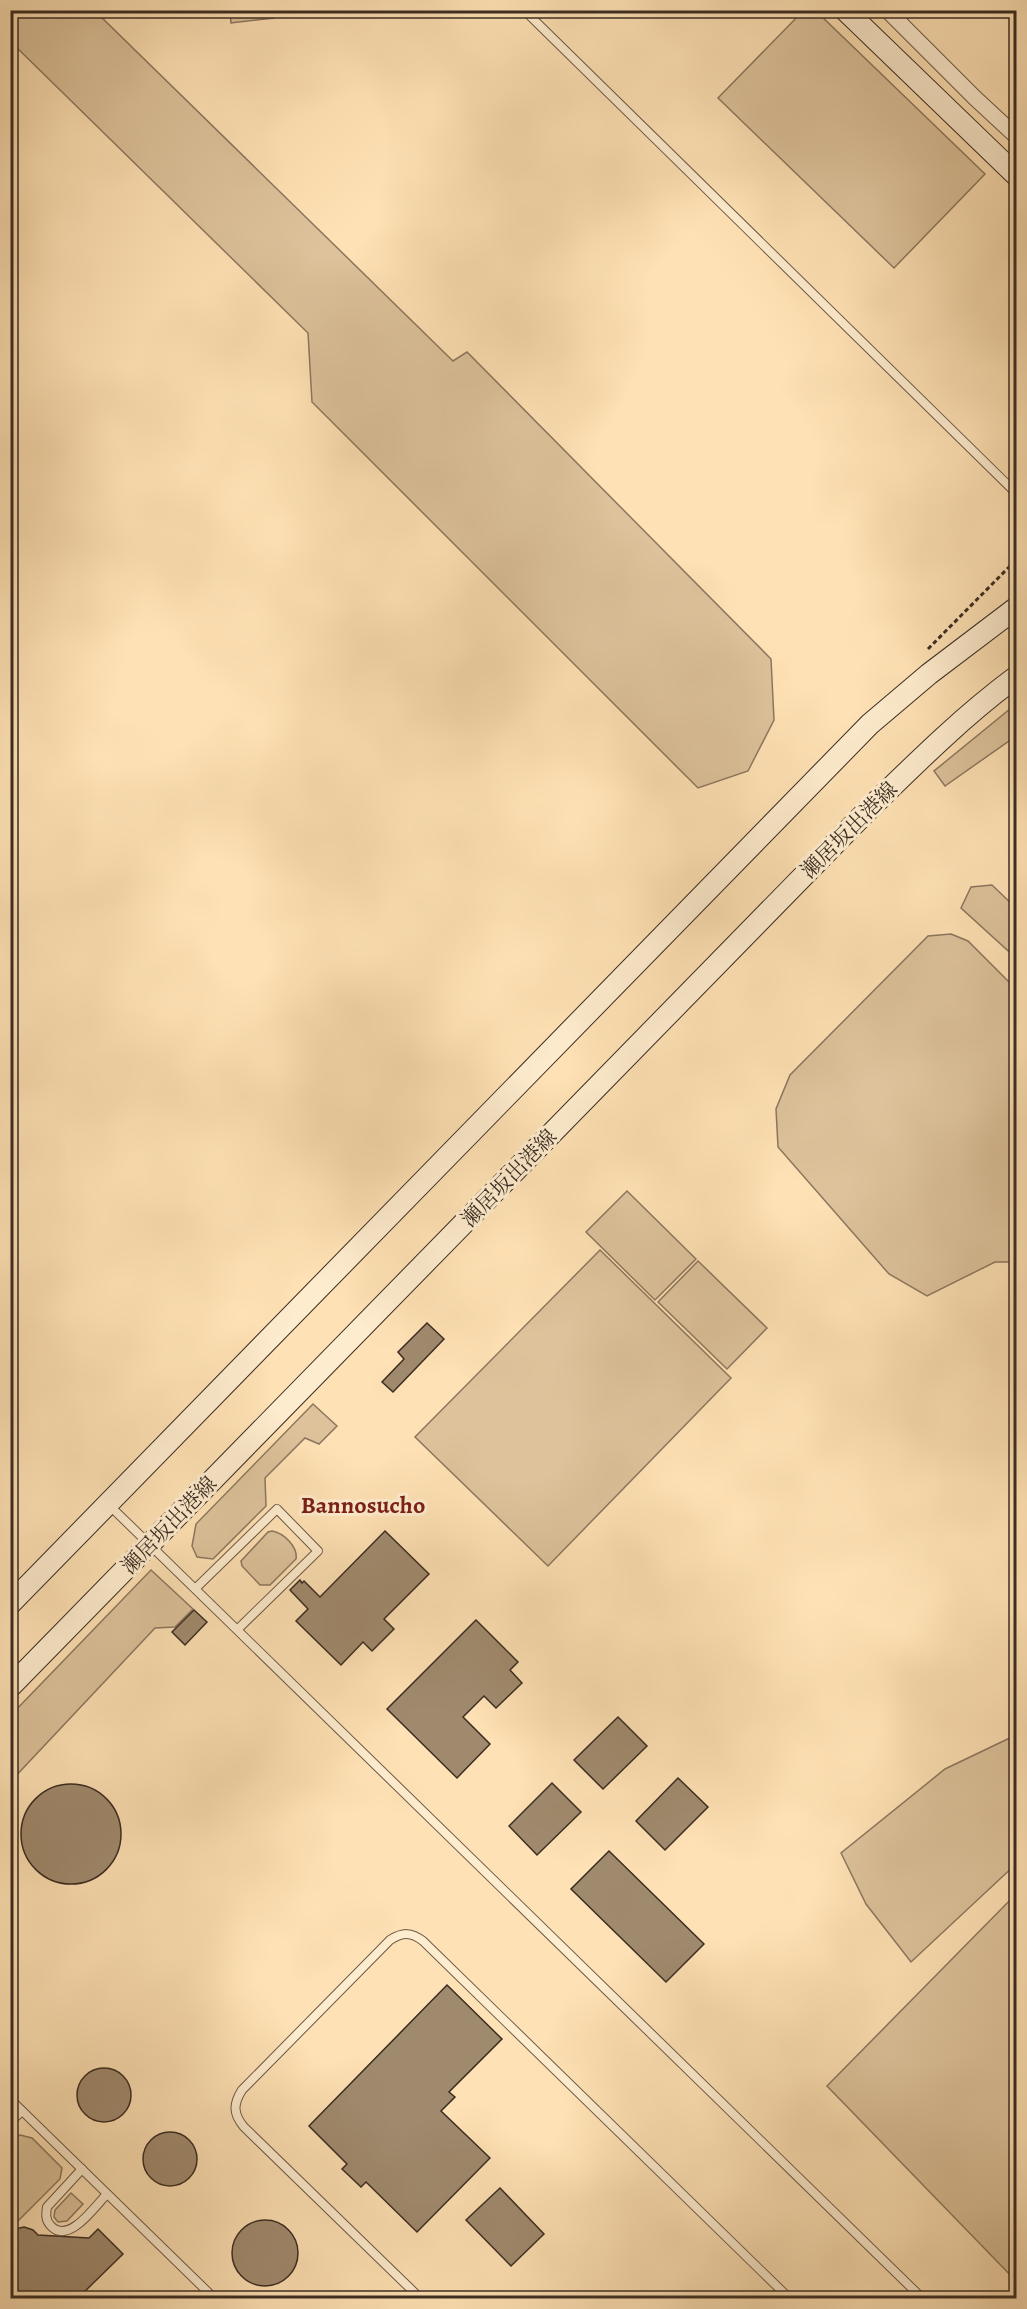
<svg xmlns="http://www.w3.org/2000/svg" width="1027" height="2309" font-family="Alegreya,'Noto Serif JP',serif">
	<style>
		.green { fill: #ddc29b; stroke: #8c775f; stroke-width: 1.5 }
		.building { fill: #a08a6e; stroke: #3b2c23; stroke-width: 1.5 }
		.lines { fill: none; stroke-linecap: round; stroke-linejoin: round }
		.lane-casing { stroke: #6c5947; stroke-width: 10 }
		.street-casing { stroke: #6c5947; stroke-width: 17 }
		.secondary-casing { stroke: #3b2c23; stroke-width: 23 }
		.path { stroke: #3b2c23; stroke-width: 3; stroke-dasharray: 4.5 3; stroke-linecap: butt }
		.lane { stroke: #feecce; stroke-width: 8 }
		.street { stroke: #feecce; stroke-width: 15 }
		.secondary { stroke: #feecce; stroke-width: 21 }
		.labels { text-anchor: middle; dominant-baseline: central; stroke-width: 6; stroke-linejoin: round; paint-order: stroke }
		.street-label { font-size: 21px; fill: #3b2c23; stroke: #feecce }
		.quarter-label { font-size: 24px; font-weight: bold; fill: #7a1f14; stroke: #feecce }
	</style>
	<rect width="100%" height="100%" fill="#fee1b4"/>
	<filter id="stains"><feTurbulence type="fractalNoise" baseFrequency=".00333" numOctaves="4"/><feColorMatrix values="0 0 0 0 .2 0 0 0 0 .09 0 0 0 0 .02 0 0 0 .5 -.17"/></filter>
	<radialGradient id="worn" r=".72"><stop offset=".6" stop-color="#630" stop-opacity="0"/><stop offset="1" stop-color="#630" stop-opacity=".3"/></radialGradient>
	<g class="green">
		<path d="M10,11H95L453,361L467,352L771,659L774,720L748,771L698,788L312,402L308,333L11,42Z"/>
		<path d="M230,11H273L274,18L231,23Z"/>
		<path d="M803,11H816L985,174L894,268L718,98Z"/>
		<path d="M1016,704V736L945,786L934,771Z"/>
		<path d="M992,885L1016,908V958L961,908L971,887Z"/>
		<path d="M951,934L968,941L1016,989V1262H995L927,1296L889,1274L778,1147L776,1109L790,1075L928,936Z"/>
		<path d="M627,1191L696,1259L655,1300L586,1232Z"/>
		<path d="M600,1250L731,1378L548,1566L415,1437Z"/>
		<path d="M698,1261L767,1328L727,1369L658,1302Z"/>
		<path d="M313,1404L337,1426L319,1444L305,1438L265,1478L266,1506L213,1559L197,1557L192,1546L196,1524Z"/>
		<path d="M272,1531C284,1533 298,1547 296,1559L270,1585H260L242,1566L241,1561L268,1532Z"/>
		<path d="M151,1570L193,1609L175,1627L155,1628L11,1781V1715Z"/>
		<path d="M1016,1735V1864L911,1962L866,1904L841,1853L945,1769Z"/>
		<path d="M1016,1894V2281L827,2086Z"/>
		<path d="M20,2135L32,2138L62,2168L60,2179L11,2228V2139Z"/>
		<path d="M71,2193L83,2204L67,2221L58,2222L54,2217L55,2210Z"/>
	</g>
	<g class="building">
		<path d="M427,1323L444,1339L393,1392L382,1382L404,1359L398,1352Z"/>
		<path d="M385,1531L429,1574L384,1619L394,1629L372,1651L363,1642L341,1665L296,1621L308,1609L290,1590L300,1580L302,1583L304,1581L320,1597Z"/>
		<path d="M194,1610L207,1622L185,1645L172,1632Z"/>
		<path d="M476,1620L518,1662L510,1670L522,1683L496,1708L484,1696L463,1717L490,1744L457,1778L387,1709Z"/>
		<path d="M618,1717L647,1746L603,1789L574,1760Z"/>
		<path d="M678,1778L708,1807L665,1850L636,1821Z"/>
		<path d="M552,1783L581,1812L537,1855L509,1826Z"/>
		<circle cx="71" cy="1834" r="50"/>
		<path d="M609,1851L704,1944L666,1982L571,1889Z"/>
		<path d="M447,1985L502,2039L449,2092L455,2097L441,2111L490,2158L417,2232L366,2182L361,2187L342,2169L347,2164L309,2126Z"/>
		<circle cx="104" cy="2095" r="27"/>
		<circle cx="170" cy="2159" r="27"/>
		<path d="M500,2188L544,2234L511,2266L466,2220Z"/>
		<circle cx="265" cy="2253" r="33"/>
		<path d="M24,2227L33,2230L38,2235L89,2238L98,2229L123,2254L78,2298H10V2234L15,2229Z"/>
	</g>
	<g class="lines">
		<defs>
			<g id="lane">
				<path d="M524,10L1016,493"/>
				<path d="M897,21L912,10"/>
				<path d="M109,1505L922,2298"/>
				<path d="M196,1588L277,1509L318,1551L238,1629"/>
				<path d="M10,2099L214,2298"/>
				<path d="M10,2122L22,2111"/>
				<path d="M82,2169L47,2207C46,2214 45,2220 51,2226C69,2245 95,2206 107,2194"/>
				<path d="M420,2298L244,2127C233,2114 233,2104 242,2090L390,1940C403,1932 411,1932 423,1941L789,2298"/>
			</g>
			<path id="street" d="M887,10L975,98L1016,136"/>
			<g id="secondary">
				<path d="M845,10L1016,175"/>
				<path d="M10,1604L870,724L929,674L1016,608"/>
				<path d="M10,1687L867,811C915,764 962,717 1016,677"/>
			</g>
		</defs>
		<use href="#lane" class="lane-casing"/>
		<use href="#street" class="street-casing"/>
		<use href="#secondary" class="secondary-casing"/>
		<path class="path" d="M928,649L1016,560"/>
		<use href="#lane" class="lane"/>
		<use href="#street" class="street"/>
		<use href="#secondary" class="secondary"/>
	</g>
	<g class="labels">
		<g class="street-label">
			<text transform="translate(849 830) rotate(-45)">瀬居坂出港線</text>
			<text transform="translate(509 1178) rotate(-46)">瀬居坂出港線</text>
			<text transform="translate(169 1525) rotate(-46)">瀬居坂出港線</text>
		</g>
		<g class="quarter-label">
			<text x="363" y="1505">Bannosucho</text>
		</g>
	</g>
	<rect width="1027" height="2309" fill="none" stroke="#fee1b4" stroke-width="36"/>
	<rect x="12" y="12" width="1003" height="2285" fill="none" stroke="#3b2c23" stroke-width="3"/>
	<rect x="18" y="18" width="991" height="2273" fill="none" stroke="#3b2c23" stroke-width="1.5"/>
	<rect width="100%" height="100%" filter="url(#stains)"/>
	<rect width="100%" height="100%" fill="url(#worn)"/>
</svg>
